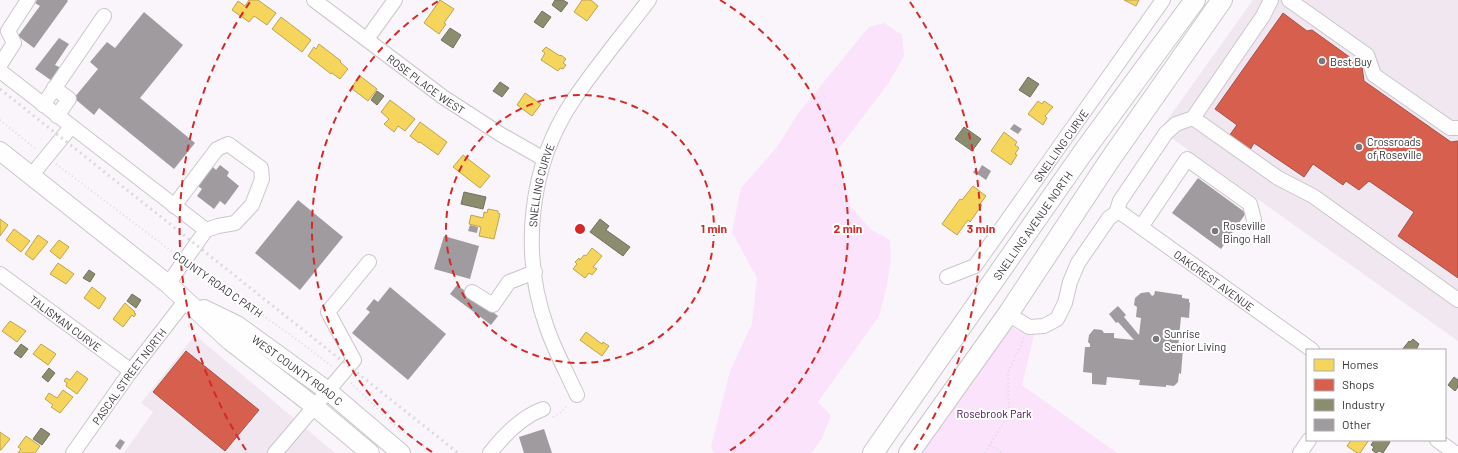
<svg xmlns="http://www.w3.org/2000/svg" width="1458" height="453" font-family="Barlow,sans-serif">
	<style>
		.built { fill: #f0e7f1 }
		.green { fill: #fae3fb }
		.homes { fill: #f6d55c; stroke: #bca451 }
		.shops { fill: #d6604d; stroke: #a65246 }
		.industry { fill: #8c8c6e; stroke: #72715e }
		.building { fill: #9f9b9f }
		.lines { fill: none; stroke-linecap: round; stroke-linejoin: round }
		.minor-casing { stroke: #cac6ca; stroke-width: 16 }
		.major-casing { stroke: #cac6ca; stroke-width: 20 }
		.highway-casing { stroke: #cac6ca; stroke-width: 22 }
		.path { stroke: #dddcdd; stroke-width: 2; stroke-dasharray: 1 3; stroke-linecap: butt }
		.minor { stroke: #fefefe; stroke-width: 14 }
		.major { stroke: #fefefe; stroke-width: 18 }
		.highway { stroke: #fefefe; stroke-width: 20 }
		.rail { stroke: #dbdadb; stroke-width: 3; stroke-dasharray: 2 4; stroke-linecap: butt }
		.ring { fill: none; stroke: #d62828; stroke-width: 2; stroke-dasharray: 7 5 }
		.poi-dot { fill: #7b777b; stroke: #fff; stroke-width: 1.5 }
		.labels { text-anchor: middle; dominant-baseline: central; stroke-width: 4; stroke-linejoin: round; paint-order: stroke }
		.poi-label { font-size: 11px; fill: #363337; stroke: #fff; text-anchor: start }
		.street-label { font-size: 11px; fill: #363337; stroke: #fff }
		.park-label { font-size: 11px; fill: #4c0351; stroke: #fff }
		.centre { fill: #d62828; stroke: #fff; stroke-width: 2 }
		.ring-label { font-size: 12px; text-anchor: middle; font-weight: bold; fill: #d62828; stroke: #fff; stroke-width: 4; stroke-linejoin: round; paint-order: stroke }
	</style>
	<rect width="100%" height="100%" fill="#faf5fa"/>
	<g class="built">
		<path d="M1253,0H1458V341L1160,130Z"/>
		<path d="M195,335L335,453H124L153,412L141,403Z"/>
	</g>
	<g class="green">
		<path d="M884,23L902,35L904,56L888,84L836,152L851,207L870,229L890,240L891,259L887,285L879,316L818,402L831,416L821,440L811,453H714L711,447L730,371L752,324L757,278L732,232L741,188L776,148L800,111L869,27Z"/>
		<path d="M1006,326L1034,335L1022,385L1117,453H919Z"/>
	</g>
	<g class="homes">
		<path d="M249,0H258L276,13L267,25L254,16L249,22L232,10L238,1L245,6Z"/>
		<path d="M440,0L454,9L444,23L446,24L439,34L424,23Z"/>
		<path d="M582,0H591L598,6L587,21L574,12Z"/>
		<path d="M1124,0H1139L1136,6Z"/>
		<path d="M281,17L311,40L302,52L272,29Z"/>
		<path d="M319,44L341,61L340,62L348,69L340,79L332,73L331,74L308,56L314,47L316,49Z"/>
		<path d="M546,47L560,56L561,55L566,59L563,63L566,65L563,69L560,68L558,71L541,60L545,53L542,51Z"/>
		<path d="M360,76L377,89L368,101L351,88Z"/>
		<path d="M525,93L541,104L532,116L517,105Z"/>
		<path d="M390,100L415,119L405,131L398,126L394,132L384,124L389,119L381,112Z"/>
		<path d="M1038,101L1042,104L1044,101L1053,107L1045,116L1047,118L1043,125L1028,114Z"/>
		<path d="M420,122L447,142L438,155L420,142L419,143L410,136Z"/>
		<path d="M1004,132L1017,142L1015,145L1019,148L1015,154L1017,155L1011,165L991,151Z"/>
		<path d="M463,155L490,176L480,188L453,167Z"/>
		<path d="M973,186L986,196L980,204L982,205L970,222L968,220L957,235L942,224L960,199L962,200Z"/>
		<path d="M488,209L498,211V213L500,214L494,239L479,236L481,227L469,224L471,215L483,218L484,212L487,213Z"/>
		<path d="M0,219L8,225L0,236Z"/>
		<path d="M14,229L30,241L21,252L6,240Z"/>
		<path d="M38,235L48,242L33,260L25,254Z"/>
		<path d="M59,240L69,247L60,259L50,251Z"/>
		<path d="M592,248L602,256L593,267L597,269L592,275L589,273L585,278L573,269L577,264L575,262L579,258L580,260L584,255L586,256Z"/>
		<path d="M58,263L74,274L66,284L50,274Z"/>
		<path d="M92,287L106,298L99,309L84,298Z"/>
		<path d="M125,303L135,312L134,313L136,314L134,317L132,315L123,327L113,319Z"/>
		<path d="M10,321L26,331L17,342L2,331Z"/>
		<path d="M586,332L602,344L603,342L609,346L602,356L580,340Z"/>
		<path d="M41,344L56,354L48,365L33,354Z"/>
		<path d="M77,371L88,379L77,394L66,386L67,383L64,381L66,378L70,380Z"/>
		<path d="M63,390L73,397L60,413L51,407L53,405L45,399L49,393L57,398Z"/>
		<path d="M0,432L10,439L1,450H0Z"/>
		<path d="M26,436L40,446L35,453H18L21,449L18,447Z"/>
		<path d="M1351,440H1369L1360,453H1357L1347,446Z"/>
	</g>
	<g class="shops">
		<path d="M1283,13L1307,31L1312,30L1362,66L1364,81L1451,142L1458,141V278L1398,236L1414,212L1369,181L1359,190L1346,181L1343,185L1313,164L1304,177L1254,143L1250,150L1229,136L1237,125L1215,109Z"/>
		<path d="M186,351L259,410L225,451L153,392Z"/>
	</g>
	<g class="industry">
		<path d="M555,0H563L568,3L561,12L552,5Z"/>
		<path d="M542,11L551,17L543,28L534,22Z"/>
		<path d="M450,28L461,35L453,48L441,40Z"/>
		<path d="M1028,77L1039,84L1030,97L1019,90Z"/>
		<path d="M500,82L509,88L502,97L493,91Z"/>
		<path d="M377,91L384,96L377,105L371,100Z"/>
		<path d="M964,127L981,139L972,151L955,139Z"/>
		<path d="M464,192L486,197L483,209L461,204Z"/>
		<path d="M600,219L609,226L606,230L630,247L623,256L590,232Z"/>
		<path d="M89,270L95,274L90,282L83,278Z"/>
		<path d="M132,294L141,300L136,308L127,301Z"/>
		<path d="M1413,339L1419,344L1416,350H1402L1409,341L1410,342Z"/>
		<path d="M21,344L28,349L21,358L14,353Z"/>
		<path d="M49,368L55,373L48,382L42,377Z"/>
		<path d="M1454,377L1458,380V387L1455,391L1448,385Z"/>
		<path d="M41,428L50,434L42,445L33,439Z"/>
		<path d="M1374,440H1387L1390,442L1383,453L1379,451L1376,453L1372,450L1374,447L1371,445Z"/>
	</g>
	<g class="building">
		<path d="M37,0H67L68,1L34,48L18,36L40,6L35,3Z"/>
		<path d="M144,12L183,45L140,98L195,143L174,169L99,108L94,115L74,98L98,69L90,62L107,42L115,48Z"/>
		<path d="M59,38L69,44L55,65L61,68L52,81L35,69Z"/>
		<path d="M1014,124L1022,129L1018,134L1010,129Z"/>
		<path d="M220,165L229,172L227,176L239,186L225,205L220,201L214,209L197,196L202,189L198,186L212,166L216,170Z"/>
		<path d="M982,165L991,171L986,180L976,173L975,174L973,172L975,170L978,172Z"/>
		<path d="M1198,178L1246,213L1221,249L1172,213Z"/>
		<path d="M298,200L343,237L300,290L255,253Z"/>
		<path d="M470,225L478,227L477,233L468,231Z"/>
		<path d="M444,236L479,246L470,279L434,269Z"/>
		<path d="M457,285L498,316L491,325L450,294Z"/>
		<path d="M390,287L446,334L408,380L352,333L370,312L366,309L374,299L378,302Z"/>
		<path d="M1155,291L1182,295V298L1189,299V302L1190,303L1189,318L1181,317L1178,347L1183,348L1181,374L1179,373L1178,382L1174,386L1166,385V387L1139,385L1140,380L1107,377L1106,385L1092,384V373L1083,372L1085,347H1090V344L1088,342L1089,335L1094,329L1102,330L1104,333H1114V338L1134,340L1118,322L1116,323L1109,314L1118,306L1126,315L1124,317L1139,335L1141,318L1136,317L1137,307L1134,305L1135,298L1141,293L1149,292L1152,296L1154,295Z"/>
		<path d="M544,429L552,453H524L519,437Z"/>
		<path d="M120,439L125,442L120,450L115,446Z"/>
	</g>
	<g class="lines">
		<defs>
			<g id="minor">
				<path id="s1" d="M314,0L443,97L500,134L544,159"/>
				<path d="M1289,0L1367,55L1374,75L1450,128H1458"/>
				<path d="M367,39L395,0"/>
				<path d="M0,65L14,43L8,31L28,0"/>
				<path d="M0,71L206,230"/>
				<path d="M54,88L69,99L57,116"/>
				<path d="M43,105L104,16"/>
				<path d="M1193,118L1278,178L1313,196L1458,300"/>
				<path d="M31,176L71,127"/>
				<path d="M1116,213L1120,201L1166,133L1176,124L1193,118L1263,16L1271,0"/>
				<path id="s2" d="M1116,213H1121L1124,215L1312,350"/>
				<path d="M1141,227L1187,159L1250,204L1254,220"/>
				<path id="s3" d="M0,274L131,371"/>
				<path id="s4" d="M947,277L975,266L1163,0"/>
				<path d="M168,284L206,230L218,226L235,223L252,205L262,179L261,168L228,144L217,149L174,206"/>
				<path d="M472,292L493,305L509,282L535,272"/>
				<path d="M1008,314L1029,327L1044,326L1057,319L1065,303L1070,282L1078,263L1109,218L1116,213"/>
				<path id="s5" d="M577,395C567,373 555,351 547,328C520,253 529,165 574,99C597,65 624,33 649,0"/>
				<path d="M1437,440L1455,453"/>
				<path id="s6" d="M73,453L131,371L186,300"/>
				<path d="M275,453L354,360L328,312L369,262"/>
				<path d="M490,453C504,435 521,417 543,409"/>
				<path d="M1300,453L1309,440"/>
			</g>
			<g id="major">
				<path d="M0,151L168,284L230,341L314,406L370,453"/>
				<path id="s7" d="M204,309L237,325L328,391L401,453"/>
			</g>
			<g id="highway">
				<path id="s8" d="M873,453L1084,151L1195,0"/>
				<path d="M909,453L1008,314L1109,161L1222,0"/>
			</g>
		</defs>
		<use href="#minor" class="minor-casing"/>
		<use href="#major" class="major-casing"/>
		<use href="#highway" class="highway-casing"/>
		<g class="path">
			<path d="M0,120L36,149"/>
			<path d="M56,164L175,254"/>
			<path d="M194,267L292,336L333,367"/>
			<path d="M351,383L391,422L432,453"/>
			<path d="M553,417L561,412L568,404"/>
			<path d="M990,445L1002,453"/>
			<path d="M985,453L1005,420L1009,412L1008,373L1024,338"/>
		</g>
		<use href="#minor" class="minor"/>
		<use href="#major" class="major"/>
		<use href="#highway" class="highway"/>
		<path class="rail" d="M0,89L458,453"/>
	</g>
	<g class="ring">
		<circle cx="580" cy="229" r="134"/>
		<path d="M432 452A268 268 0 0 1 440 0M720 0A268 268 0 0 1 728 452"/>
		<path d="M246 450A401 401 0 0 1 250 2M910 2A401 401 0 0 1 914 450"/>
	</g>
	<g class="poi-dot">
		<circle cx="1322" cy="61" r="4"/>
		<circle cx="1359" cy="147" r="4"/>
		<circle cx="1215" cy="231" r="4"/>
		<circle cx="1156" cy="339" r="4"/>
	</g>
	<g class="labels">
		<g class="poi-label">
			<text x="1330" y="61">Best Buy</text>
			<text x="1367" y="141">Crossroads<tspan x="1367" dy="13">of Roseville</tspan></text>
			<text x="1223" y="225">Roseville<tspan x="1223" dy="13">Bingo Hall</tspan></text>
			<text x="1164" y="333">Sunrise<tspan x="1164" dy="13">Senior Living</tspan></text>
		</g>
		<g class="street-label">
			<text stroke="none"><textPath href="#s1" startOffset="140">ROSE PLACE WEST</textPath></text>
			<text stroke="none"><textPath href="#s4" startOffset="178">SNELLING CURVE</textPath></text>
			<text stroke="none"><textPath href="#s5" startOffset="219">SNELLING CURVE</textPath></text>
			<text stroke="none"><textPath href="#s8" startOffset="278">SNELLING AVENUE NORTH</textPath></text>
			<text stroke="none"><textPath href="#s2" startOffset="120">OAKCREST AVENUE</textPath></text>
			<text transform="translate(218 284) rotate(35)">COUNTY ROAD C PATH</text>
			<text stroke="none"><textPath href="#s3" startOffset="82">TALISMAN CURVE</textPath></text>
			<text stroke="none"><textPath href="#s7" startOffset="112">WEST COUNTY ROAD C</textPath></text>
			<text stroke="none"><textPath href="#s6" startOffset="95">PASCAL STREET NORTH</textPath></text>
		</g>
		<g class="park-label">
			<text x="994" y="413">Rosebrook Park</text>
		</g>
	</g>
	<circle cx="580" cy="229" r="6" class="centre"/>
	<g class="ring-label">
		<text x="714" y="233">1 min</text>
		<text x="848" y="233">2 min</text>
		<text x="981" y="233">3 min</text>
	</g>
	<rect x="1306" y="349" width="140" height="92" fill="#ffffff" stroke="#afadaf"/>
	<rect x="1314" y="359" width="20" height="12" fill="#f6d55c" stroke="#afadaf"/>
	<text x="1342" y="369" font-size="12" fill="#363337">Homes</text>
	<rect x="1314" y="379" width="20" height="12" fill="#d6604d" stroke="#afadaf"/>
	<text x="1342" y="389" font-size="12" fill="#363337">Shops</text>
	<rect x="1314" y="399" width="20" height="12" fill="#8c8c6e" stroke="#afadaf"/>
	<text x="1342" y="409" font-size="12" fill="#363337">Industry</text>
	<rect x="1314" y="419" width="20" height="12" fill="#9f9b9f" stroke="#afadaf"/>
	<text x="1342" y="429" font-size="12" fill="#363337">Other</text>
</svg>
